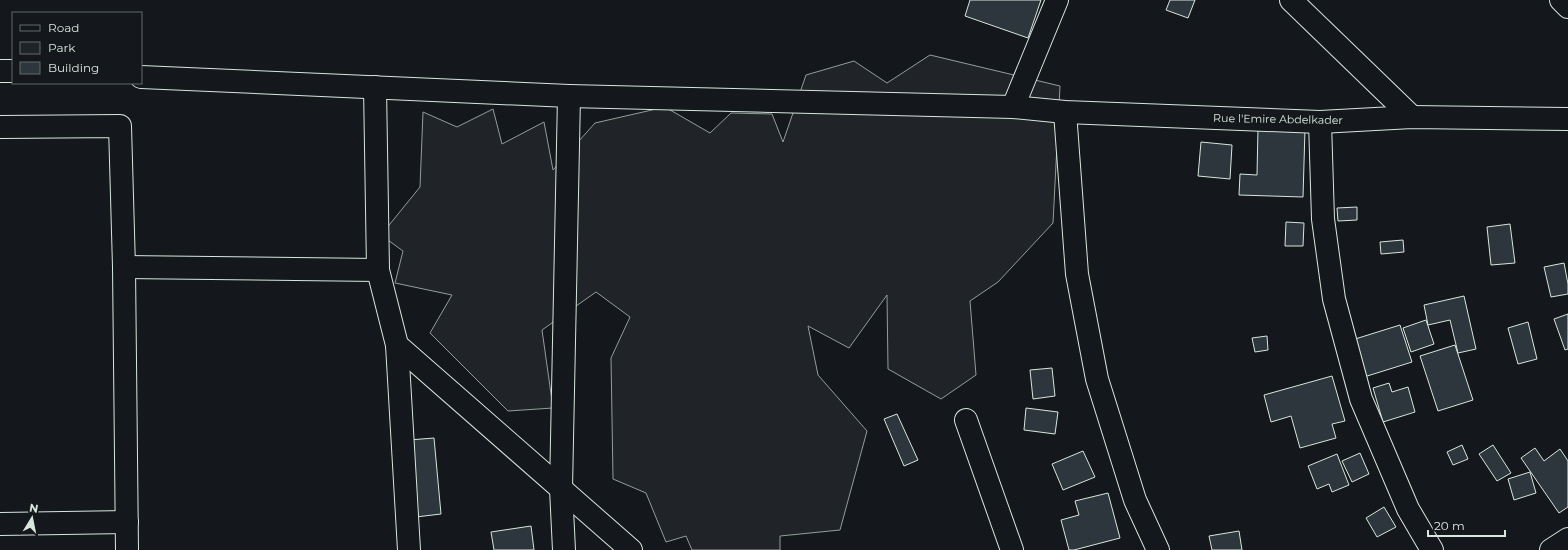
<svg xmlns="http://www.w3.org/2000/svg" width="1568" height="550" font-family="Montserrat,sans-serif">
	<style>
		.green { fill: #202428; stroke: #939e99 }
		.building { fill: #2c363c; stroke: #d8e6dc }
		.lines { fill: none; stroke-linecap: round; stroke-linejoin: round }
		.minor-casing { stroke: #d8e6dc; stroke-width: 24 }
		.secondary-casing { stroke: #d8e6dc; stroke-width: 24 }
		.minor { stroke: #14181c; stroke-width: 22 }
		.secondary { stroke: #14181c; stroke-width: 22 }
		.labels { text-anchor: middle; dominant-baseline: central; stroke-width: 3; stroke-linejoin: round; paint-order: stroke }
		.street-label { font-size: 11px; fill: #d8e6dc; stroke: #14181c }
	</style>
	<rect width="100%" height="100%" fill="#14181c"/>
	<path class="green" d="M930,55L1060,86L1053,223L998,282L970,301L976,375L941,399L888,369L887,295L849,348L808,326L818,375L867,431L840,530L780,536V550H692L686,536L666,542L646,493L613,479L611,358L630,317L596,292L542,330L553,408L508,411L430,333L452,295L395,283L403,251L381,235L420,187L423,112L457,127L493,109L502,144L544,122L553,170L595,123L665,107L710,133L731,113L772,114L783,142L806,75L854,61L887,83Z"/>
	<g class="building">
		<path d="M970,0H1041L1028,38L965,16Z"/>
		<path d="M1170,0H1195L1188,18L1166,10Z"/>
		<path d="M1258,128L1305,129L1303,197L1239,195L1240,174L1257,175Z"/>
		<path d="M1201,142L1232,145L1230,179L1198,176Z"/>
		<path d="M1357,207V220L1338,221L1337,208Z"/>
		<path d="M1286,222L1304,223L1303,246H1285Z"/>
		<path d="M1510,224L1515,263L1491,265L1487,227Z"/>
		<path d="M1403,240L1404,252L1381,254L1380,242Z"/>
		<path d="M1564,263L1568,284V294L1551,297L1544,267Z"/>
		<path d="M1464,296L1476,349L1458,353L1450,320L1428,325L1424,305Z"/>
		<path d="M1568,314V349L1565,350L1554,319Z"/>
		<path d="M1426,320L1434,344L1411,352L1403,328Z"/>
		<path d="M1528,322L1537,359L1518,364L1508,328Z"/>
		<path d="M1400,325L1412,362L1364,377L1352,340Z"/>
		<path d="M1267,336L1268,350L1255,352L1252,338Z"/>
		<path d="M1455,345L1473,400L1438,411L1420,356Z"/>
		<path d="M1052,368L1055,396L1033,399L1030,370Z"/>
		<path d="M1332,376L1345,421L1332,424L1336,438L1300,448L1291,416L1271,422L1264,395Z"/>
		<path d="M1389,383L1392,392L1408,387L1415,412L1383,422L1373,388Z"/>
		<path d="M1026,408L1058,412L1055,434L1024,430Z"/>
		<path d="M897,414L918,460L904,466L884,419Z"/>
		<path d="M434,438L441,514L416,517L409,440Z"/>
		<path d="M1462,445L1468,459L1453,465L1447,452Z"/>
		<path d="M1493,445L1511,473L1497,481L1479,454Z"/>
		<path d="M1535,448L1544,461L1560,449L1568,461V507L1559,513L1521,458Z"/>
		<path d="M1083,451L1095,477L1063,490L1052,464Z"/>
		<path d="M1360,453L1369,474L1352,482L1342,461Z"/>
		<path d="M1337,454L1349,485L1332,492L1329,484L1317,489L1308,466Z"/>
		<path d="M1530,472L1536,493L1514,500L1508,479Z"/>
		<path d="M1108,493L1120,538L1074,550H1069L1061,520L1079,515L1075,501Z"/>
		<path d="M1384,507L1396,527L1377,537L1366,518Z"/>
		<path d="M531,526L534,550H494L491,532Z"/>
		<path d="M1239,531L1242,550H1212L1209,536Z"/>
	</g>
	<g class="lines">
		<defs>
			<g id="minor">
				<path d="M1291,0L1412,117"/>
				<path d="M1561,0L1568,7"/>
				<path d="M375,87L378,270L397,345L409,550"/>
				<path d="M1013,107L1057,0"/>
				<path d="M1065,112L1077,274L1097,379L1135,500L1158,550"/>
				<path d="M1320,122L1323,219L1334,299L1361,399L1408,509L1432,550"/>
				<path d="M0,127L120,126L124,267L127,550"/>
				<path d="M124,267L378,270"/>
				<path d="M397,345L631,550"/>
				<path d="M966,420L1012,550"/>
				<path d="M0,524L127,522"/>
				<path d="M564,550L561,489L569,96"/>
				<path d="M1551,550L1568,539"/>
			</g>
			<g id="secondary">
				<path d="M0,71H13"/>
				<path d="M141,77L569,96L1013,107L1065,112L1320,122L1412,117L1568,119"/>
			</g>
		</defs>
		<use href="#minor" class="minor-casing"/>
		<use href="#secondary" class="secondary-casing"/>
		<use href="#minor" class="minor"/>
		<use href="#secondary" class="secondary"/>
	</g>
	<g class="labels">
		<g class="street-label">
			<text transform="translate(1278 119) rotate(1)">Rue l'Emire Abdelkader</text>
		</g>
	</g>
	<rect x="12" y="12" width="130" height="72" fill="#14181c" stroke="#626a69"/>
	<rect x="20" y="25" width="20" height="6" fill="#14181c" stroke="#626a69"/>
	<text x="48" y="32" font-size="12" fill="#d8e6dc">Road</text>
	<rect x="20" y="42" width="20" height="12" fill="#202428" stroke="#626a69"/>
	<text x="48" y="52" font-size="12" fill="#d8e6dc">Park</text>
	<rect x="20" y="62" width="20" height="12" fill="#2c363c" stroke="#626a69"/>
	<text x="48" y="72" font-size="12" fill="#d8e6dc">Building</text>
	<g transform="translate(32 518) rotate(10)" stroke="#14181c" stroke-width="3" paint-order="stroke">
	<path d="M0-3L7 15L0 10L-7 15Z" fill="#d8e6dc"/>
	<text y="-6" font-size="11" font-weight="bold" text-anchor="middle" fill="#d8e6dc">N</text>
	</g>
	<path d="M1428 530v6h77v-6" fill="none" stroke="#d8e6dc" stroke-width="2"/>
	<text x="1434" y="530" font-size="12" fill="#d8e6dc" stroke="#14181c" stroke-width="3" paint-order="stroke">20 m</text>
</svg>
